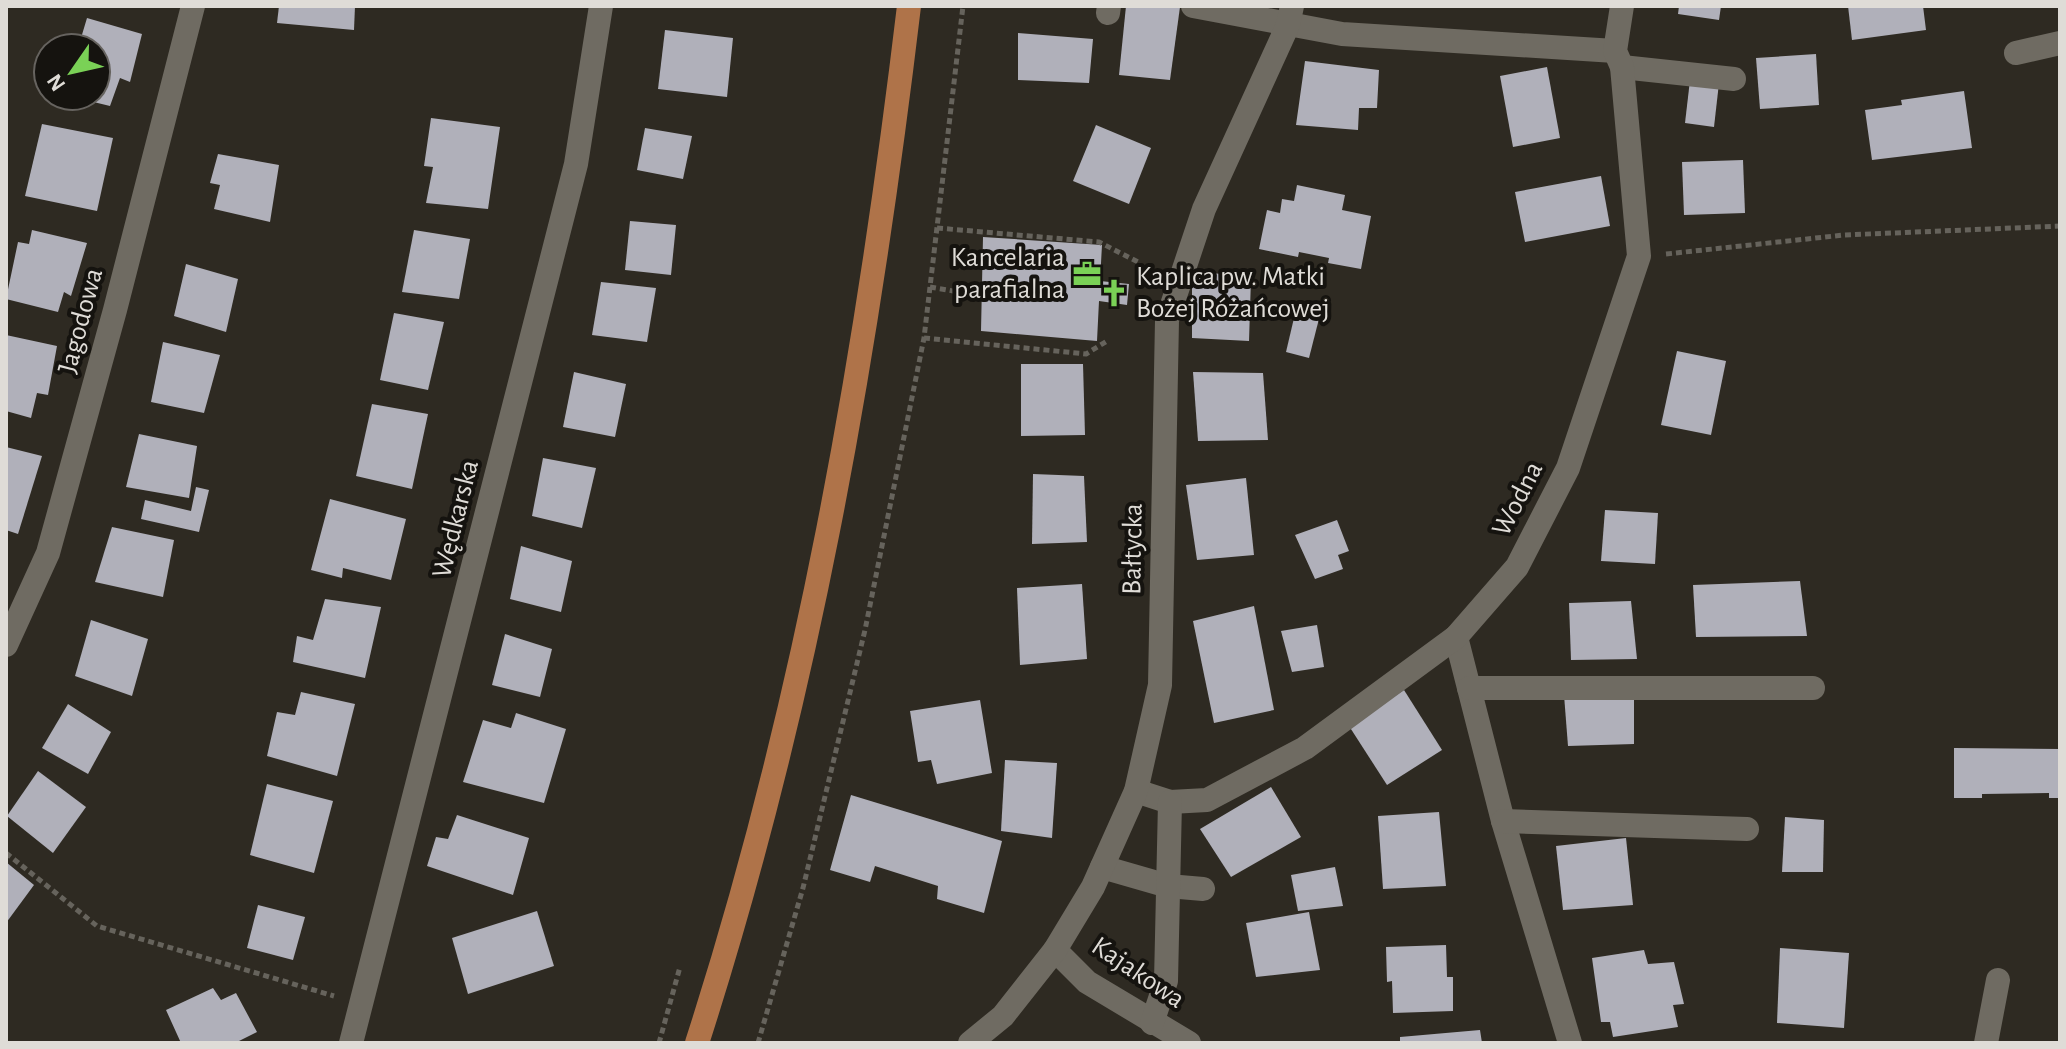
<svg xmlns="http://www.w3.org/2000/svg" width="2066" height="1049" font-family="'Alegreya Sans',sans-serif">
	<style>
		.building { fill: #b0b0ba }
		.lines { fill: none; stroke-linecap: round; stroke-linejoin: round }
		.path { stroke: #66635c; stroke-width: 5; stroke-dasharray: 6 4; stroke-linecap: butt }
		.minor { stroke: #6f6b62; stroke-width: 24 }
		.major { stroke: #af7349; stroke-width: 24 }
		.labels { text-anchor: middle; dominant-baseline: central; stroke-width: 8; stroke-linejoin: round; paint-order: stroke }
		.poi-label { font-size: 28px; fill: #dfdcd7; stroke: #15130f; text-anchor: end }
		.street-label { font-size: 28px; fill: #dfdcd7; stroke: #15130f }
	</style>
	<rect width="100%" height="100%" fill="#2e2a22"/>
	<g class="building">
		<path d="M279,6H355L354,30L277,23Z"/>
		<path d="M1126,6L1180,7L1170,80L1119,75Z"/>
		<path d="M1679,6H1721L1719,20L1678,14Z"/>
		<path d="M1848,6H1923L1926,30L1852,40Z"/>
		<path d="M87,18L142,34L130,82L120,78L110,106L73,97L96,96V48H78Z"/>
		<path d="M665,30L733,38L727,97L658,89Z"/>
		<path d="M1018,33L1093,39L1089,83L1018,80Z"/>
		<path d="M1816,54L1819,105L1760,109L1756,58Z"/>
		<path d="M1305,61L1379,70L1377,108H1359L1358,130L1296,125Z"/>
		<path d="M1547,67L1560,138L1513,147L1500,76Z"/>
		<path d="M1690,80L1719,83L1714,127L1685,123Z"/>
		<path d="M1964,91L1972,148L1872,160L1865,110L1902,105L1901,100Z"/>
		<path d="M431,118L500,127L488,209L426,203L433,167L424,166Z"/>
		<path d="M42,124L113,138L97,211L25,196Z"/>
		<path d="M1096,125L1151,148L1129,204L1073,181Z"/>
		<path d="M645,128L692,136L683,179L637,170Z"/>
		<path d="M218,154L279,165L270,222L214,209L220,185L210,183Z"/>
		<path d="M1743,160L1745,213L1684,215L1682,162Z"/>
		<path d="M1601,176L1610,226L1525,242L1515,192Z"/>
		<path d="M1297,185L1345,195L1342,210L1371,216L1361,269L1328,263L1329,258L1299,252L1298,257L1259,249L1267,210L1280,213L1282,199L1294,201Z"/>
		<path d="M630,221L676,225L671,275L625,270Z"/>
		<path d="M32,230L87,243L71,296L64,292L58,312L6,299L18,242L29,244Z"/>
		<path d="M414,230L470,239L459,299L402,292Z"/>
		<path d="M983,237L1102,245L1100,281L1129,284L1127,305L1099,301L1097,341L981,331Z"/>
		<path d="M186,264L238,279L226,332L174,316Z"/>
		<path d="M1192,271L1251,277L1249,341L1192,338Z"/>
		<path d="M601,282L656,288L647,342L592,335Z"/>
		<path d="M1298,301L1322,307L1309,358L1286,352Z"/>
		<path d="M394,313L444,322L428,390L380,380Z"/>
		<path d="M6,335L57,346L48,395L37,393L31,418L6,411Z"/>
		<path d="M163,342L220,355L204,413L151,402Z"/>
		<path d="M1677,351L1726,361L1711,435L1661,425Z"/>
		<path d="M1021,364H1083L1085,435L1021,436Z"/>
		<path d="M574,372L626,384L615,437L563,427Z"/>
		<path d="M1193,372L1263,373L1268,440L1198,441Z"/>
		<path d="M372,404L428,414L412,489L356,476Z"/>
		<path d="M139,434L197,446L189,498L126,487Z"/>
		<path d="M6,447L42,456L18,534L6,530Z"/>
		<path d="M543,458L596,468L582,528L532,516Z"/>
		<path d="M1033,474L1084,476L1087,542L1032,544Z"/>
		<path d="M1246,478L1254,555L1197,560L1186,485Z"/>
		<path d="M196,487L209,490L199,532L141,519L145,500L191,511Z"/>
		<path d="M330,499L406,519L391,580L343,568L342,578L311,570Z"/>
		<path d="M1605,510L1658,513L1655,564L1601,561Z"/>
		<path d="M1337,520L1349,551L1338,555L1343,569L1315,579L1295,535Z"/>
		<path d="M112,527L174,540L163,597L95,582Z"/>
		<path d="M521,546L572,561L561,612L510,599Z"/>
		<path d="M1800,581L1807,636L1696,637L1693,585Z"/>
		<path d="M1082,584L1087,659L1020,665L1017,588Z"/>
		<path d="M325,599L381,607L365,678L293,662L297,636L313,640Z"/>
		<path d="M1631,601L1637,659L1571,660L1569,603Z"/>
		<path d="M1254,606L1274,710L1214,723L1193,621Z"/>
		<path d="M91,620L148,639L132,696L75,676Z"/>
		<path d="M1317,625L1324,667L1292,672L1281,631Z"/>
		<path d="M505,634L552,649L540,697L492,685Z"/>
		<path d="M1404,690L1442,750L1387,785L1349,726Z"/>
		<path d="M1634,691V744L1568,746L1564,695Z"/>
		<path d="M301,692L355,704L337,776L267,756L277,712L295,715Z"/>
		<path d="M980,700L992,773L937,784L931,760L918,762L910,711Z"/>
		<path d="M68,704L111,732L88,774L42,748Z"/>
		<path d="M516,713L566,729L544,803L463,782L483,720L511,728Z"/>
		<path d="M1954,748L2060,749V798H2049V793L1982,794V798H1954Z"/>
		<path d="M1005,760L1057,763L1052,838L1001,831Z"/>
		<path d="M38,771L86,807L53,853L7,816Z"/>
		<path d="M267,784L333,801L314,873L250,855Z"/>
		<path d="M1271,787L1301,837L1231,877L1200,829Z"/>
		<path d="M851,795L1002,841L984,913L937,899L938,886L875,866L870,882L830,870Z"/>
		<path d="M1439,812L1446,886L1383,889L1378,816Z"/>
		<path d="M457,815L529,838L513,895L427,866L436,837L448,839Z"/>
		<path d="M1785,817L1824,820L1823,872H1782Z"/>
		<path d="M1626,838L1633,905L1563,910L1556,846Z"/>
		<path d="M6,862L34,885L6,923Z"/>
		<path d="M1335,867L1343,906L1298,911L1291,875Z"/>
		<path d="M258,905L305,917L293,960L247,948Z"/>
		<path d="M537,911L554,966L468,994L452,938Z"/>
		<path d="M1309,912L1320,970L1256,977L1246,923Z"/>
		<path d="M1446,945L1447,977H1453V1011L1393,1013L1392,981L1387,982L1386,947Z"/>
		<path d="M1780,948L1849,953L1844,1028L1777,1023Z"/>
		<path d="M1644,950L1648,964L1674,962L1684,1004L1673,1005L1678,1027L1613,1037L1610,1022H1601L1592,958Z"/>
		<path d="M213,988L221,1000L236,993L257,1032L235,1043H181L166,1010Z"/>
		<path d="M1480,1030L1482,1043H1400V1037Z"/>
	</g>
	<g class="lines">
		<g class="path">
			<path d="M937,228L1099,242L1138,262"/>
			<path d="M1666,254L1844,235L2060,226"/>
			<path d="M930,287L959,292"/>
			<path d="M924,338L1086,354L1107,341"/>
			<path d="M6,853L97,926L334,996"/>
			<path d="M659,1043L680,967"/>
			<path d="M758,1043L803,888L865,630L924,338L963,6"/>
		</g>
		<g class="minor">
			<path d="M1193,6L1342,34L1615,51"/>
			<path d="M1108,13L1109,6"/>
			<path d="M2016,53L2060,43"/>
			<path d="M1622,67L1734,79"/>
			<path d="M1456,637L1503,821L1570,1043"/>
			<path d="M6,645L48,553L115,310L193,6"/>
			<path d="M1469,688H1813"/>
			<path d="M1136,791L1170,802L1207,800L1305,748L1456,637L1517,567L1568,468L1639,256L1622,67L1615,51L1622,6"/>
			<path d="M1503,821L1747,829"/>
			<path d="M1102,867L1168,886L1203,889"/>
			<path d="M1055,950L1087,982L1189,1043"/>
			<path d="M1152,1023L1166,981L1170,802"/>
			<path d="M351,1043L576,164L601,6"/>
			<path d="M970,1043L1003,1016L1055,950L1093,887L1136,791L1160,685L1167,320L1204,209L1288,25L1292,6"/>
			<path d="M1986,1043L1998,980"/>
		</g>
		<path class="major" d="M697,1043C806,705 867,358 909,6"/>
	</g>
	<defs>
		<symbol id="office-bare" viewBox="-9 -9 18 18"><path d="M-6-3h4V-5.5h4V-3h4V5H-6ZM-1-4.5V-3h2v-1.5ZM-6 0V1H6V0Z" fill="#7ad156" stroke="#15130f" stroke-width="2.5" paint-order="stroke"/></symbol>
		<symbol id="church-bare" viewBox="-9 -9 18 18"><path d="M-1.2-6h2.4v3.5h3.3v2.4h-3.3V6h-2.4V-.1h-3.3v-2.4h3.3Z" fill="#7ad156" stroke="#15130f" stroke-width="2.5" paint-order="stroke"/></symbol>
	</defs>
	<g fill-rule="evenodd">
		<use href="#office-bare" x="1067" y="254" width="40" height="40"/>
		<use href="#church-bare" x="1094" y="273" width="40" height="40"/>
	</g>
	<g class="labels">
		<g class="poi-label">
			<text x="1065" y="258">Kancelaria<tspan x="1065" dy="32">parafialna</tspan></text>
			<text x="1136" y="277" text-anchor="start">Kaplica pw. Matki<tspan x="1136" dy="32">Bożej Różańcowej</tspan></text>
		</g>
		<g class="street-label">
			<text transform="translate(81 321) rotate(-75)">Jagodowa</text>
			<text transform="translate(1518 499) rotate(-63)">Wodna</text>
			<text transform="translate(456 519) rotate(-76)">Wędkarska</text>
			<text transform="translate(1133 549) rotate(-89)">Bałtycka</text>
			<text transform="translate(1138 973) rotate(34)">Kajakowa</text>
		</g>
	</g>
	<rect width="2066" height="1049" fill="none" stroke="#dfdcd7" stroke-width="16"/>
	<g transform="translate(72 72) rotate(236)"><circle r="38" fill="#15130f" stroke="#66635f" stroke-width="2"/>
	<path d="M0-6L14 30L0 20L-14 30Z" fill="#7ad156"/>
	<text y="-12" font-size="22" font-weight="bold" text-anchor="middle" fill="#dfdcd7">N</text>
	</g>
</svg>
